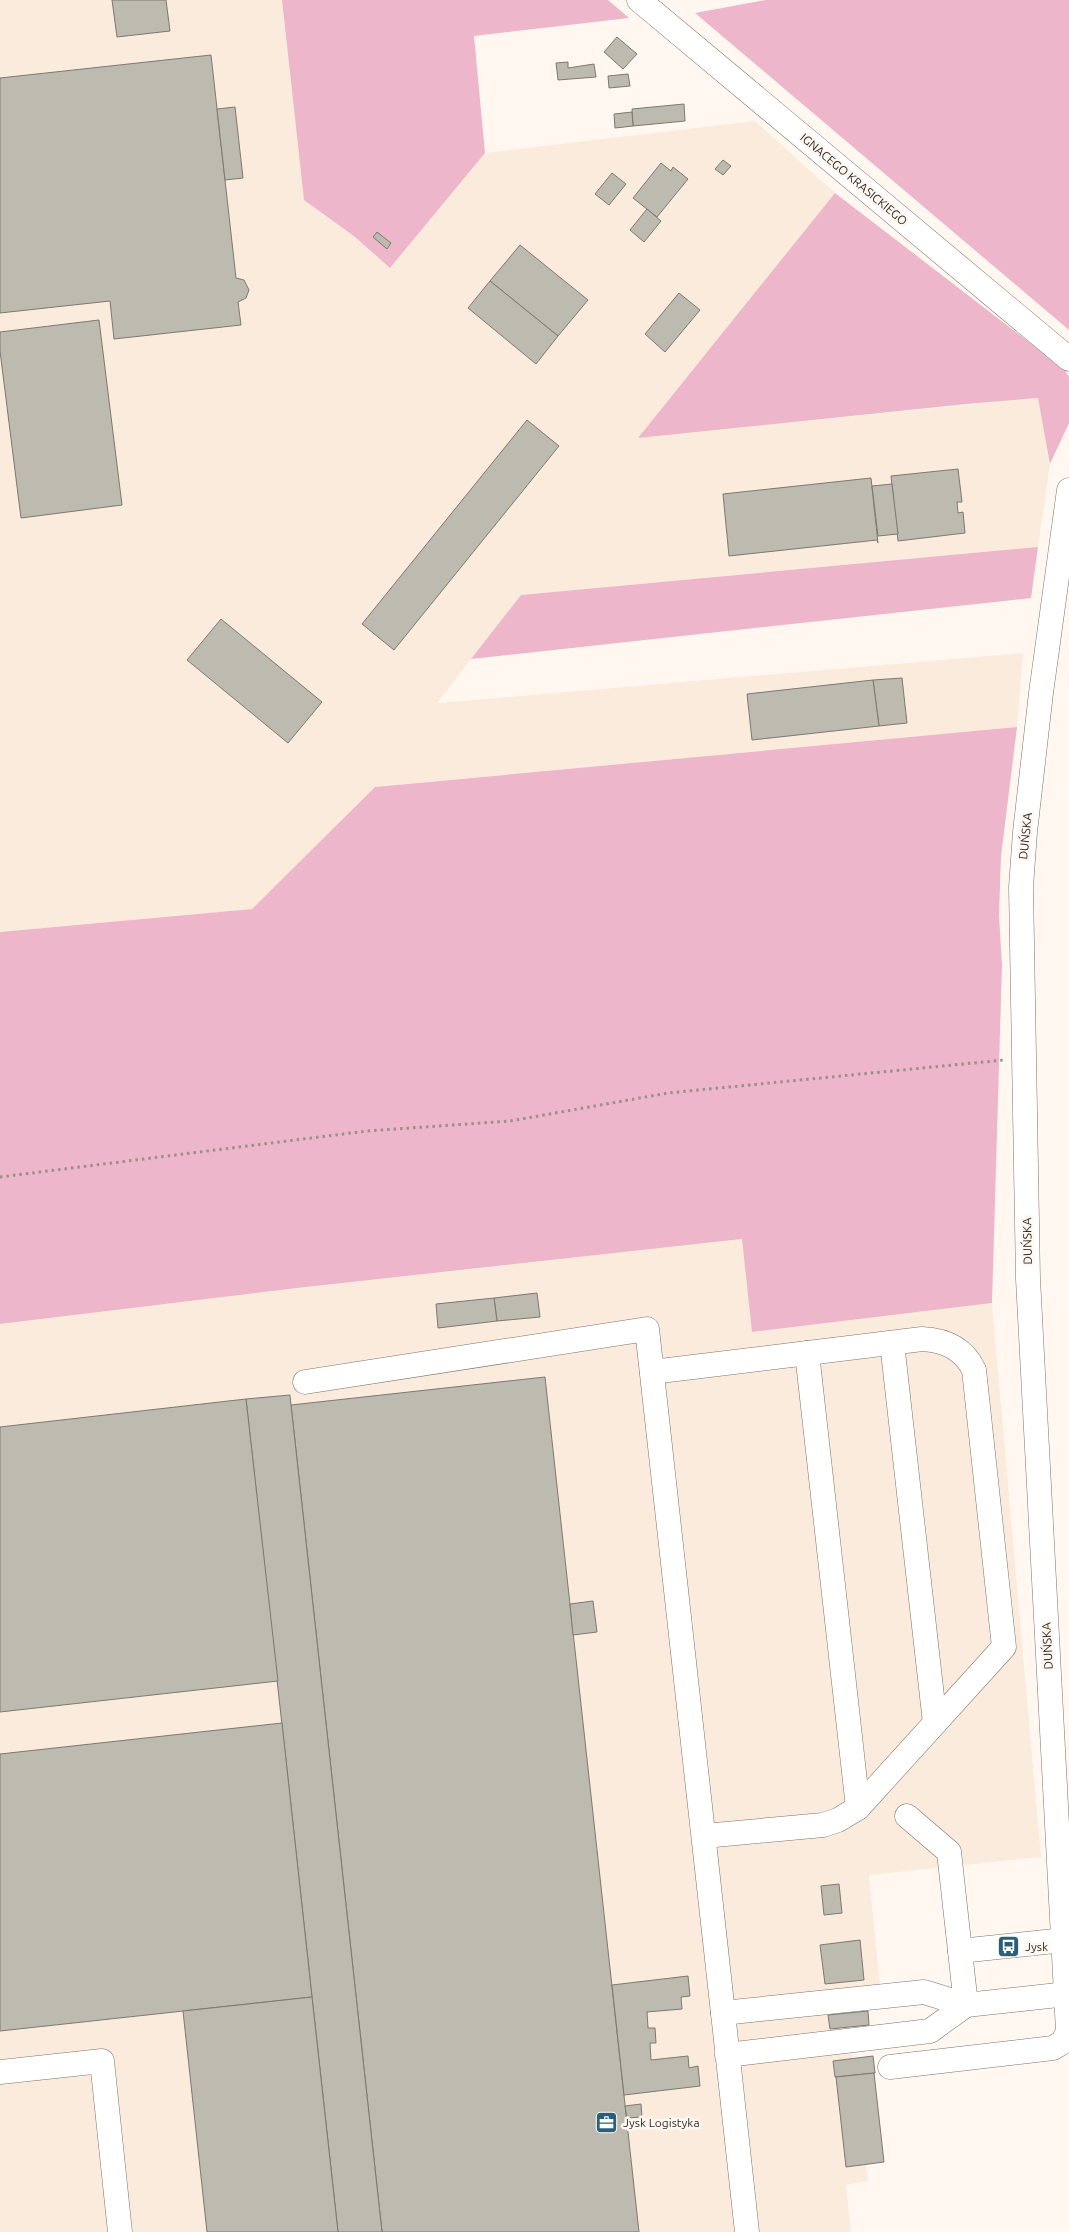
<svg xmlns="http://www.w3.org/2000/svg" width="1069" height="2232" font-family="Ubuntu,sans-serif">
	<style>
		.built { fill: #fbebdd }
		.green { fill: #eeb6ca }
		.building { fill: #bdbbb0; stroke: #7c796f }
		.lines { fill: none; stroke-linecap: round; stroke-linejoin: round }
		.minor-casing { stroke: #7c746c; stroke-width: 25 }
		.path { stroke: #97918c; stroke-width: 3; stroke-dasharray: 2.5 4; stroke-linecap: butt }
		.minor { stroke: #fff; stroke-width: 24 }
		.labels { text-anchor: middle; dominant-baseline: central; stroke-width: 5; stroke-linejoin: round; paint-order: stroke }
		.street-label { font-size: 12px; fill: #2f2c29; stroke: #fff7f0 }
		.poi-label { font-size: 12px; fill: #2f2c29; stroke: #fff7f0; text-anchor: start }
	</style>
	<rect width="100%" height="100%" fill="#fff7f0"/>
	<g class="built">
		<path d="M0,0H282L304,200L355,237L390,268L485,153L755,121L835,193L639,437L1039,398L1050,464L1038,547L521,595L437,703L1023,653L1017,727L375,787L252,909L0,932Z"/>
		<path d="M743,1239L752,1332L992,1303L1041,1857L869,1875L880,1985L845,1988L868,2181L846,2185L851,2232H0V1324L297,1288Z"/>
	</g>
	<g class="green">
		<path d="M282,0H608L629,18L474,36L485,153L390,268L355,237L304,200Z"/>
		<path d="M766,0H1069V330L695,13Z"/>
		<path d="M835,193L1064,369L1069,377V423L1050,464L1038,398L967,404L638,438Z"/>
		<path d="M1038,547L1031,598L471,659L521,595Z"/>
		<path d="M1017,727L1001,856L999,915L1002,965L992,1303L752,1332L742,1239L297,1288L0,1324V932L252,909L375,787Z"/>
	</g>
	<g class="building">
		<path d="M112,0H166L170,31L117,37Z"/>
		<path d="M617,37L637,54L623,69L604,52Z"/>
		<path d="M211,55L236,278L244,280L249,290L246,298L238,302L241,325L114,339L110,301L0,313V78Z"/>
		<path d="M568,62V68L594,64L596,77L558,80L556,63Z"/>
		<path d="M628,74L630,86L609,88L608,76Z"/>
		<path d="M684,104L685,121L633,126L632,109Z"/>
		<path d="M235,107L243,178L225,180L217,109Z"/>
		<path d="M632,112L633,126L615,128L614,114Z"/>
		<path d="M723,160L731,166L723,175L715,169Z"/>
		<path d="M661,163L671,171L673,167L688,179L657,217L633,198Z"/>
		<path d="M612,173L626,184L609,205L595,194Z"/>
		<path d="M647,209L661,221L644,242L630,230Z"/>
		<path d="M377,232L391,243L387,249L373,237Z"/>
		<path d="M520,245L588,300L558,336L490,281Z"/>
		<path d="M490,281L558,336L536,364L468,308Z"/>
		<path d="M679,293L700,310L665,352L645,334Z"/>
		<path d="M99,320L122,505L21,518L0,351V332Z"/>
		<path d="M527,420L559,446L394,650L362,624Z"/>
		<path d="M958,469L962,502H957L958,513L963,512L965,533L898,541L891,476Z"/>
		<path d="M871,478L878,543L877,540L729,556L723,494Z"/>
		<path d="M892,484L898,534L878,536L872,486Z"/>
		<path d="M221,619L322,702L288,743L187,660Z"/>
		<path d="M902,678L907,723L879,726L873,680Z"/>
		<path d="M873,680L879,726L752,740L747,694Z"/>
		<path d="M537,1293L540,1317L497,1321L494,1298Z"/>
		<path d="M494,1298L497,1321L438,1328L436,1304Z"/>
		<path d="M545,1377L639,2232H382L291,1405Z"/>
		<path d="M290,1395L291,1405L382,2232H338L246,1399Z"/>
		<path d="M246,1399L278,1681L0,1712V1427Z"/>
		<path d="M593,1601L597,1632L573,1635L570,1604Z"/>
		<path d="M282,1723L312,1997L0,2031V1754Z"/>
		<path d="M839,1884L842,1913L824,1915L821,1886Z"/>
		<path d="M860,1940L864,1980L825,1984L820,1945Z"/>
		<path d="M688,1976L690,1996L681,1997L682,2009L647,2012L648,2028H655L656,2043H650L651,2060L688,2056L689,2068L698,2066L700,2086L624,2095L612,1985Z"/>
		<path d="M312,1997L338,2232H207L183,2011Z"/>
		<path d="M868,2011L869,2025L830,2029L828,2015Z"/>
		<path d="M873,2056L875,2073L835,2077L833,2061Z"/>
		<path d="M874,2073L884,2162L846,2167L836,2077Z"/>
		<path d="M641,2104L642,2117L627,2118L625,2106Z"/>
	</g>
	<g class="lines">
		<defs>
			<g id="minor">
				<path d="M639,0L1069,359"/>
				<path d="M892,1343L935,1723"/>
				<path d="M807,1353L858,1808"/>
				<path d="M652,1372L922,1339C946,1340 964,1349 974,1370L1004,1647L858,1808L838,1820L823,1825L704,1836"/>
				<path d="M305,1382L647,1329L723,2013"/>
				<path d="M907,1816L949,1852L966,2005L1067,1994"/>
				<path d="M960,1951L1064,1940"/>
				<path d="M727,2055L930,2031L966,2005"/>
				<path d="M890,2067L1053,2048L1063,2042L1068,2031L1028,1279L1021,887L1025,832L1041,693L1069,490"/>
				<path d="M0,2072L102,2061L120,2232"/>
				<path d="M747,2232L723,2013L924,1992L966,2005"/>
			</g>
		</defs>
		<use href="#minor" class="minor-casing"/>
		<path class="path" d="M0,1177L367,1131L510,1121L668,1093L1004,1060"/>
		<use href="#minor" class="minor"/>
	</g>
	<defs>
		<symbol id="bus-square" viewBox="-11 -11 22 22"><rect x="-9" y="-9" width="18" height="18" rx="4" fill="#28607a" stroke="#fff7f0"/><path d="M-5-6H5V4H4V6H2V4H-2V6H-4V4H-5ZM-3.5-4V0h7V-4ZM-3.5 1.2v1.5H-2V1.2ZM2 1.2v1.5H3.5V1.2Z" fill="#fff"/></symbol>
		<symbol id="office-square" viewBox="-11 -11 22 22"><rect x="-9" y="-9" width="18" height="18" rx="4" fill="#28607a" stroke="#fff7f0"/><path d="M-6-3h4V-5.5h4V-3h4V5H-6ZM-1-4.5V-3h2v-1.5ZM-6 0V1H6V0Z" fill="#fff"/></symbol>
	</defs>
	<g fill-rule="evenodd">
		<use href="#bus-square" x="996" y="1934" width="25" height="25"/>
		<use href="#office-square" x="594" y="2110" width="25" height="25"/>
	</g>
	<g class="labels">
		<g class="street-label">
			<text transform="translate(854 179) rotate(40)">IGNACEGO KRASICKIEGO</text>
			<text transform="translate(1025 836) rotate(-84)">DUŃSKA</text>
			<text transform="translate(1027 1241) rotate(-91)">DUŃSKA</text>
			<text transform="translate(1047 1646) rotate(-93)">DUŃSKA</text>
		</g>
		<g class="poi-label">
			<text x="1025" y="1946">Jysk</text>
			<text x="623" y="2122">Jysk Logistyka</text>
		</g>
	</g>
</svg>
